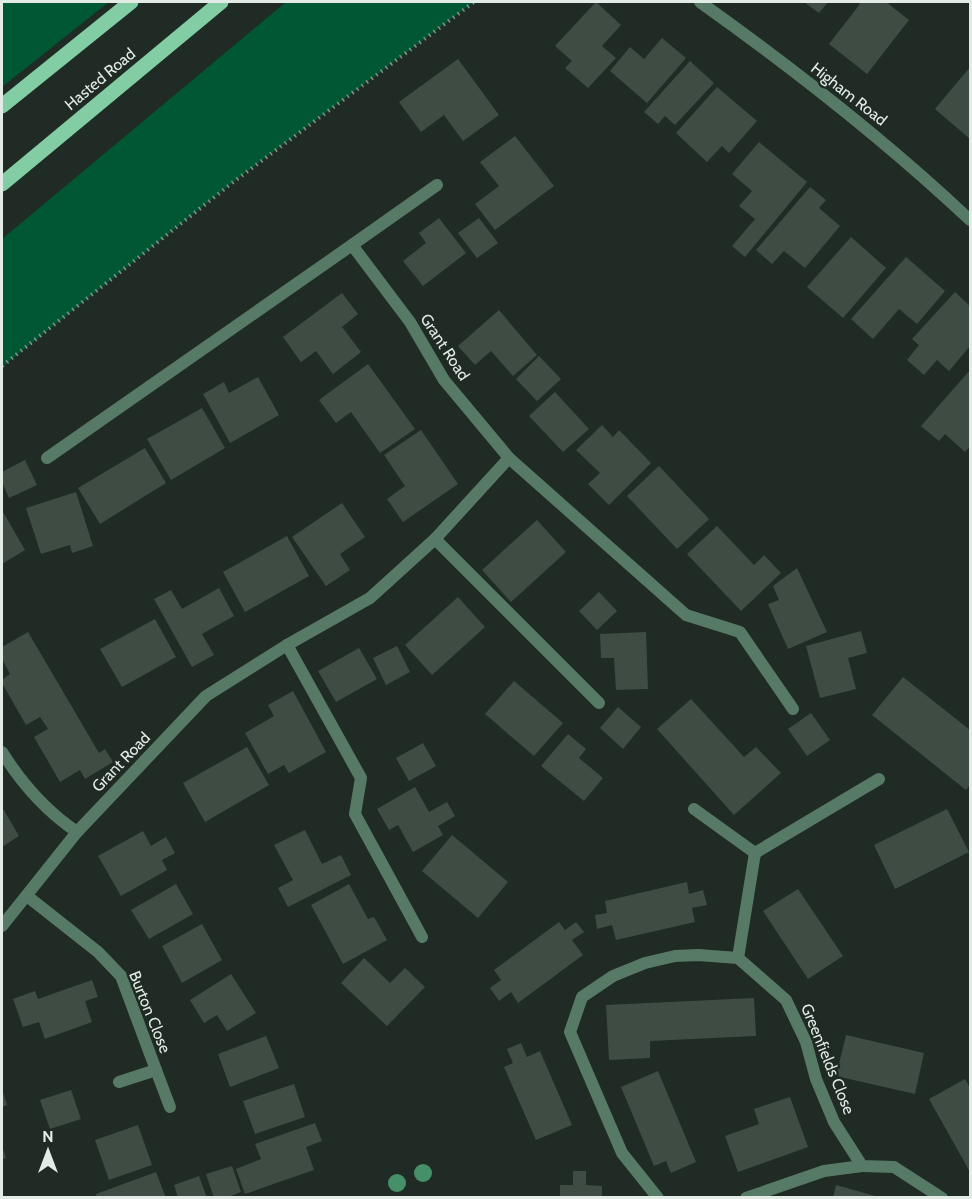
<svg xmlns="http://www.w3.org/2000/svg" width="972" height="1199" font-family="Cabin,sans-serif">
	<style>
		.green { fill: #005734 }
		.building { fill: #3f4c44 }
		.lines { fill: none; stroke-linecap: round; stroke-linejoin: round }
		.path { stroke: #88928c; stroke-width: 4; stroke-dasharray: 1.5 4.5; stroke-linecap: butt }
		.minor { stroke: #577a66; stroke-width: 12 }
		.primary { stroke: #82cda3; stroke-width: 15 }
		.tree { fill: #469069 }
		.labels { text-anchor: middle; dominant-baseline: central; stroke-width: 5; stroke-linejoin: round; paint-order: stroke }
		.street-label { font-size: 16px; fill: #e3ebe6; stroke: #1f2b24 }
	</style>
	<rect width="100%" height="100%" fill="#1f2b24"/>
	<g class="green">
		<path d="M2,2H109L2,87Z"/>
		<path d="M286,2H474L237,179L2,367V239Z"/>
	</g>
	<g class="building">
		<path d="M596,2L621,25L602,46L616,58L588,88L565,68L572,61L555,46Z"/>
		<path d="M804,2H828L819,13Z"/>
		<path d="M857,2H886L909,20L867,74L829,44L860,4Z"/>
		<path d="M662,38L686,58L647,103L610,71L630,47L644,59Z"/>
		<path d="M458,59L499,115L463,141L444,115L421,132L399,102Z"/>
		<path d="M690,61L714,83L675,125L665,116L658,124L644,112Z"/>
		<path d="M970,67V139L935,109Z"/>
		<path d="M717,87L757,121L729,153L722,146L707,162L676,133Z"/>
		<path d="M515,136L554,186L495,230L475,204L499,186L480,162Z"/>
		<path d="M759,142L807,182L745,257L732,246L755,219L739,206L752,191L732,174Z"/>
		<path d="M810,187L826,200L819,208L840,226L805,268L784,251L772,264L756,250Z"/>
		<path d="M439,218L466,253L423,286L403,261L426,243L419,233Z"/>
		<path d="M479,218L498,243L477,258L458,233Z"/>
		<path d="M851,237L886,268L843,318L807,287Z"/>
		<path d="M906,257L945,291L917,324L899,309L873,339L851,319Z"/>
		<path d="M955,292L970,306V346L949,371L937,360L924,375L907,360L919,345L912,339Z"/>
		<path d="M342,293L358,314L342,327L361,352L333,374L316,351L301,362L283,337Z"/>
		<path d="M499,310L537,355L513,376L491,351L475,365L458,346Z"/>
		<path d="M539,356L561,379L537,401L516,379Z"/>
		<path d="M368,364L415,429L380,453L351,412L336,423L319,400Z"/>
		<path d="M970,370V446L965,452L945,434L939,441L921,426Z"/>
		<path d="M258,377L279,415L230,443L203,394L224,382L229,393Z"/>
		<path d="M555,392L589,429L563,452L529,416Z"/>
		<path d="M202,408L225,448L171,480L147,439Z"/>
		<path d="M602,425L613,437L619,430L651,463L609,505L588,484L600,473L576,450Z"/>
		<path d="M421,430L458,484L403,522L387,499L405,486L384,455Z"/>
		<path d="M145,448L166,483L100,524L78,488Z"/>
		<path d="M25,460L37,485L9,498L2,482V472Z"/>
		<path d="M659,466L709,519L677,549L627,496Z"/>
		<path d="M76,492L93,546L72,553L70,545L41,554L26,508Z"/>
		<path d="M342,503L365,537L340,554L350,570L326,586L292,537Z"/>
		<path d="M2,510L25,550L2,564Z"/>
		<path d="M537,520L566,552L511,602L482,570Z"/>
		<path d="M717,526L754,565L764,555L781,573L741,611L687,554Z"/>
		<path d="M287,536L309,576L245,612L223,572Z"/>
		<path d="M797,568L827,632L788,649L768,604L779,600L773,586Z"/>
		<path d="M219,588L234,616L202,634L214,655L192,667L154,599L171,590L182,609Z"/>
		<path d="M599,592L617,611L597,630L579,611Z"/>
		<path d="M458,597L485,627L432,675L405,645Z"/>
		<path d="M155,619L176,657L122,687L100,649Z"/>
		<path d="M861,631L867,653L848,658L856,689L820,698L806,646Z"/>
		<path d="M28,632L99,753L105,749L113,762L85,779L80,770L60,782L34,737L48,729L40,717L26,725L2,683V680L10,674L2,659V647Z"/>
		<path d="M646,632L648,689L616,690L614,658H601L600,634Z"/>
		<path d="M397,646L410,672L386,685L373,658Z"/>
		<path d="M359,648L377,679L336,702L318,671Z"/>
		<path d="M903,677L970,730V785L966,790L872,715Z"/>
		<path d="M514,681L563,723L534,756L485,714Z"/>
		<path d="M293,691L326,752L289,773L284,765L268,774L245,733L274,716L268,705Z"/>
		<path d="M691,699L744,757L756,747L781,773L734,815L657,729Z"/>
		<path d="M618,707L641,727L623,749L600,728Z"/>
		<path d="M811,713L830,740L807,756L788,729Z"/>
		<path d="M568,734L586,749L579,758L603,778L584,801L541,766Z"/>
		<path d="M423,743L436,766L409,781L396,758Z"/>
		<path d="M247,747L269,785L205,822L183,783Z"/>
		<path d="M415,787L429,812L447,802L455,816L438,826L443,835L413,852L398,825L389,830L377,809Z"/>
		<path d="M2,807L19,836L2,847Z"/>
		<path d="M947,809L969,852L895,889L874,845Z"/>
		<path d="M305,830L322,864L341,855L351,875L288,907L278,888L293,880L274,845Z"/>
		<path d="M143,831L151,846L166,837L175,853L162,860L167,870L121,896L98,856Z"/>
		<path d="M452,835L508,882L478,918L422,871Z"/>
		<path d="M687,882L689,894L703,890L707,905L692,908L695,922L616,940L612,925L597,929L595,915L607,913L605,901Z"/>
		<path d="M176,884L193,914L149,939L131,910Z"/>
		<path d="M349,884L368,919L374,917L387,940L343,964L311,905Z"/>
		<path d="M798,889L843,956L808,979L763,911Z"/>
		<path d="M559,922L565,930L576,922L584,932L572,940L583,955L518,1003L511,992L499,1001L490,988L501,980L494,970Z"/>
		<path d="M202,924L222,960L182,983L162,946Z"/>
		<path d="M364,958L390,983L405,968L425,987L387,1026L341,983Z"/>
		<path d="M231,974L256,1013L227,1031L217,1015L204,1023L190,1000Z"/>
		<path d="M92,980L98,997L85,1001L92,1022L45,1039L39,1022L23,1027L13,999L35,991L38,999Z"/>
		<path d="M754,998L756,1036L650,1041V1058L609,1060L606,1005Z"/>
		<path d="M846,1035L924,1053L915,1094L836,1076Z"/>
		<path d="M266,1036L279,1068L230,1087L218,1054Z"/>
		<path d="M521,1043L527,1057L540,1051L572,1125L536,1140L504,1067L513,1063L507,1049Z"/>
		<path d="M658,1071L696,1162L671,1173L666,1161L654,1166L621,1087Z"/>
		<path d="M965,1079L970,1088V1172L929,1099Z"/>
		<path d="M294,1084L305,1117L255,1134L243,1101Z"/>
		<path d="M2,1089L7,1105L2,1107Z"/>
		<path d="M71,1090L81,1119L50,1129L40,1100Z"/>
		<path d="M790,1097L808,1147L738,1172L725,1136L759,1124L754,1109Z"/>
		<path d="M315,1123L322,1141L306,1147L314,1170L245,1194L236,1169L261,1159L255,1144Z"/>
		<path d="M138,1125L152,1165L109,1180L95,1140Z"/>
		<path d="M2,1146L6,1158L2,1159Z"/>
		<path d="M232,1166L241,1192L226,1198H214L206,1174Z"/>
		<path d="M573,1171H586V1185L602,1186V1198H560V1185H573Z"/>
		<path d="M156,1172L166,1198H97L96,1194Z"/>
		<path d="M199,1176L207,1198H178L174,1185Z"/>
		<path d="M836,1185L879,1197V1198H833Z"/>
	</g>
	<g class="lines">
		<path class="path" d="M2,366L232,183L474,2"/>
		<g class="minor">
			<path d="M700,2C794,69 886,141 970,220"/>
			<path d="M47,458L352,245"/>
			<path d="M509,458L686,615L740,632L793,709"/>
			<path d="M435,539L599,703"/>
			<path d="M287,645L361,778L355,814L422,937"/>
			<path d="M2,752C22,784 46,811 77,832"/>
			<path d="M694,809L755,853"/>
			<path d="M27,896L98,952L121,976L156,1070L119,1082"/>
			<path d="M2,926L77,832L206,696L287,645L370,598L435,539L509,458L444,380L410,322L352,245L437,185"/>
			<path d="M738,958L755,853L879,779"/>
			<path d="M156,1070L170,1107"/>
			<path d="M658,1198L622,1153L570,1032L582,997L613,976L645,963L675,956L698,955L738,958L786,1000L806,1042L816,1079L834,1122L862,1166L894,1167L942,1198"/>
			<path d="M746,1198L824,1171L862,1166"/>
		</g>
		<g class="primary">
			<path d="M2,106L131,2"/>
			<path d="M2,184L221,2"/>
		</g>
	</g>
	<g class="tree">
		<circle cx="423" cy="1173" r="9"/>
		<circle cx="397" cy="1183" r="9"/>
	</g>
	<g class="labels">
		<g class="street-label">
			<text transform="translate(100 79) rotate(-40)">Hasted Road</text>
			<text transform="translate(849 94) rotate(38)">Higham Road</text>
			<text transform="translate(445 347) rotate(57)">Grant Road</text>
			<text transform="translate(121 762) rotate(-46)">Grant Road</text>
			<text transform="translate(150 1012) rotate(68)">Burton Close</text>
			<text transform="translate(828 1059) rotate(68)">Greenfields Close</text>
		</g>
	</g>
	<rect width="972" height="1199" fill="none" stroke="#e3ebe6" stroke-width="6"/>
	<g transform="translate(48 1151)" stroke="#1f2b24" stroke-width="4.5" paint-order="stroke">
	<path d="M0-4.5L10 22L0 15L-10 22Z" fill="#e3ebe6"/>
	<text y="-9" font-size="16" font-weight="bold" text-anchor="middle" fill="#e3ebe6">N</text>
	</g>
</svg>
